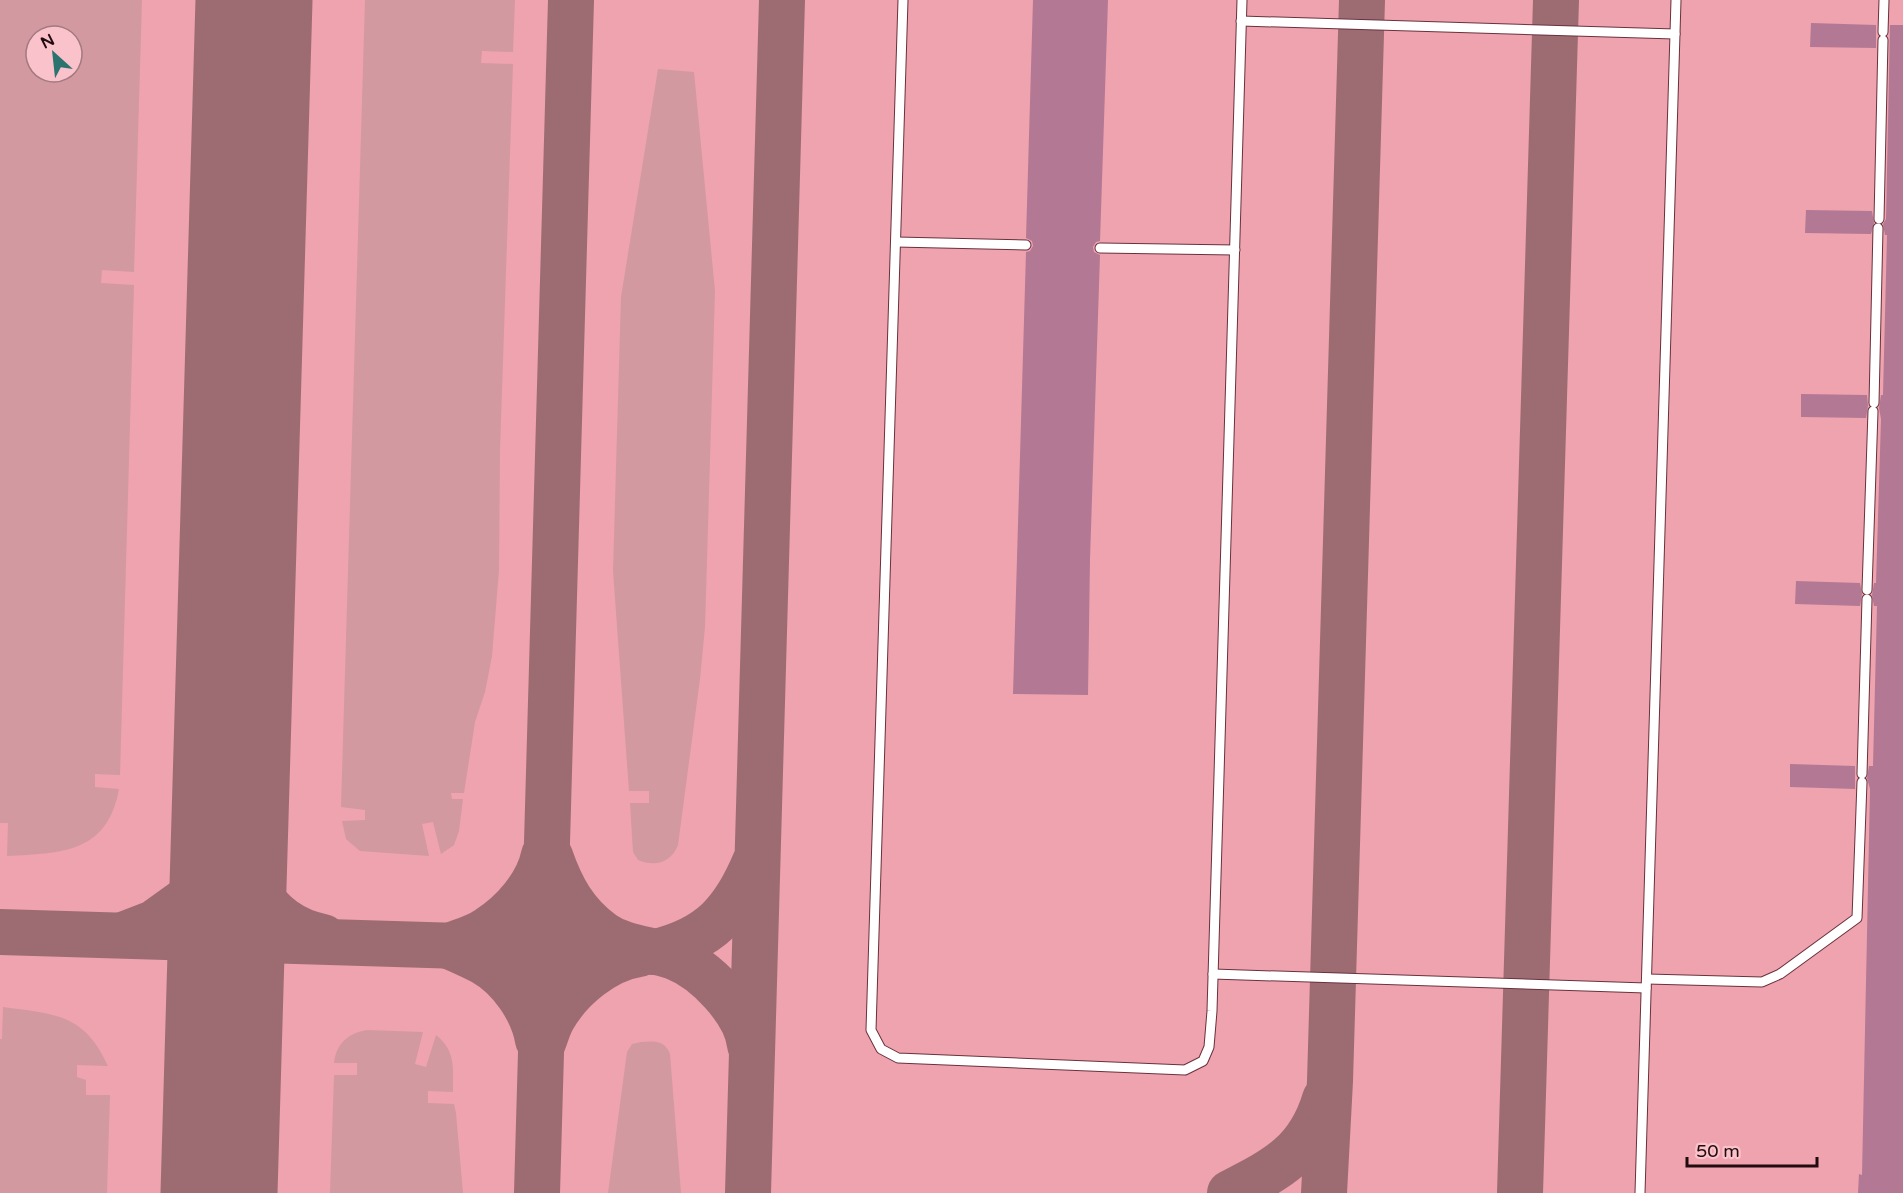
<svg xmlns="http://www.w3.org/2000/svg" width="1903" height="1193" font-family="'Varela Round',sans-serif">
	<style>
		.built { fill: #efa3ae; fill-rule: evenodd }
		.green { fill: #d299a1; fill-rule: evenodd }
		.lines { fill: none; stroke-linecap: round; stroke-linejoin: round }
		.taxiway { stroke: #9d6c73; stroke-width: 46 }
		.runway { stroke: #9d6c73; stroke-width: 117 }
		.building { fill: #b37894 }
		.service-casing { stroke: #69313c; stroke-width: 11 }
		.service { stroke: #fff; stroke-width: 9 }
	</style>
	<rect width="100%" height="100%" fill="#f6b1bb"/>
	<path class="built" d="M0,0H1903V1193H0ZM36,36H72V72H36Z"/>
	<g class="green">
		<path d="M0,0H142L134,272L102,270L101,283L134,285L120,775L95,774V787L119,789C107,854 61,853 7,856L8,823H0ZM36,36H72V72H36Z"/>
		<path d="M365,0H515L513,52L482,51L481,63L513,64L500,450L499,570L492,656L485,692L475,722L464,793H451L452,799H463L459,831L454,845L441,854L433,822L422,824L429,856L360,851L346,839L342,821L365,820V810L341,807Z"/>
		<path d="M658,69L694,72L715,291L705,627L700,679L678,845C671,863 655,867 638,860L633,852L630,803H649V791H629L613,571L621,297Z"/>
		<path d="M3,1007C54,1014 84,1013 108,1066L77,1065V1077L86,1080V1095H110L107,1193H0V1039H2Z"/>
		<path d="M367,1030L423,1032L415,1064L426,1067L436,1035C456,1051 453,1068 453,1092L428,1091V1103L454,1104L456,1113L463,1193H330L334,1075H357V1063H334C336,1044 348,1033 367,1030Z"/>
		<path d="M641,1042C654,1041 665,1040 670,1054L681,1193H608L627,1052L632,1044Z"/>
	</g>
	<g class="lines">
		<g class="taxiway">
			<path d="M230,795C233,821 235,848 244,873C246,878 250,883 254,888C272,915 292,931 323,937"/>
			<path d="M550,856C561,888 575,914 603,934C623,948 652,949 674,957C705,969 746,1010 750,1045"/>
			<path d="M0,932L655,952C710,939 734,912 755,862"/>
			<path d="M123,935L154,923L186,900L212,867L229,809"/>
			<path d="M538,1040C533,1010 510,977 483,962C472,956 460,951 449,946C462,941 477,937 488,929C513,913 538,885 544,855"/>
			<path d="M542,1045C546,1036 548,1026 553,1018C570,988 605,959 639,954"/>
			<path d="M537,1193L571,0"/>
			<path d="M748,1193L782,0"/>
			<path d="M1230,1193C1277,1169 1309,1153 1325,1099"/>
			<path d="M1324,1193L1330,1081L1362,0"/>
			<path d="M1520,1193L1556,0"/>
		</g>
		<path class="runway" d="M219,1193L254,0"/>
	</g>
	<g class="building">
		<path d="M1033,0H1108L1100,241L1096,242L1093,247L1094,252L1100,255L1090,559L1088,695L1013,694L1026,252L1030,251L1033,246L1032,241L1026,238Z"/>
		<path d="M1811,23L1876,25V48L1810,47Z"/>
		<path d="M1890,25H1903V1193H1858L1859,1174L1862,1175L1870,789L1867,778L1869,766H1873L1877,606H1874L1872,595L1874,583H1876L1881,419L1879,408L1881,395H1883L1887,235H1885L1883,224L1886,219Z"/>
		<path d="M1806,210L1872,211L1874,223L1871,234L1805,233Z"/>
		<path d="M1801,394L1867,395L1868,406L1866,418L1801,417Z"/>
		<path d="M1796,581L1860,583L1862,594L1860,606L1795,604Z"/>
		<path d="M1790,764L1855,766V789L1790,787Z"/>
	</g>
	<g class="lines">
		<defs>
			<g id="service">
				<path d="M903,0L871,1030L881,1049L898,1058L1185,1070L1203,1061L1209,1047L1212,1011L1242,0"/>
				<path d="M1241,21L1675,34"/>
				<path d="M1883,32L1884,0"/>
				<path d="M1879,219L1883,40"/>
				<path d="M896,242L1026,245"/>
				<path d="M1100,248L1235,250"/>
				<path d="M1874,403L1878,228"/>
				<path d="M1867,590L1873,411"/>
				<path d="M1862,774L1867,599"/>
				<path d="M1213,974L1646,988"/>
				<path d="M1647,979L1762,982L1780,974L1857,918L1862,782"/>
				<path d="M1640,1193L1676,0"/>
			</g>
		</defs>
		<use href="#service" class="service-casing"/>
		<use href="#service" class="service"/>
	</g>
	<g transform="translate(54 54) rotate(333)"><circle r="28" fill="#fac2ca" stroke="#a4797f" stroke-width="1.5"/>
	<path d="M0-4.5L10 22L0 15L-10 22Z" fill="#2a736e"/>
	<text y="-9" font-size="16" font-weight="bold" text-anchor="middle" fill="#220b0f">N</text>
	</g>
	<path d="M1687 1157v9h130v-9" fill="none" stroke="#220b0f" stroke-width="3"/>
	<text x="1696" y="1157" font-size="18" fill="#220b0f" stroke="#fac2ca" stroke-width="4.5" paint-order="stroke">50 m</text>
</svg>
